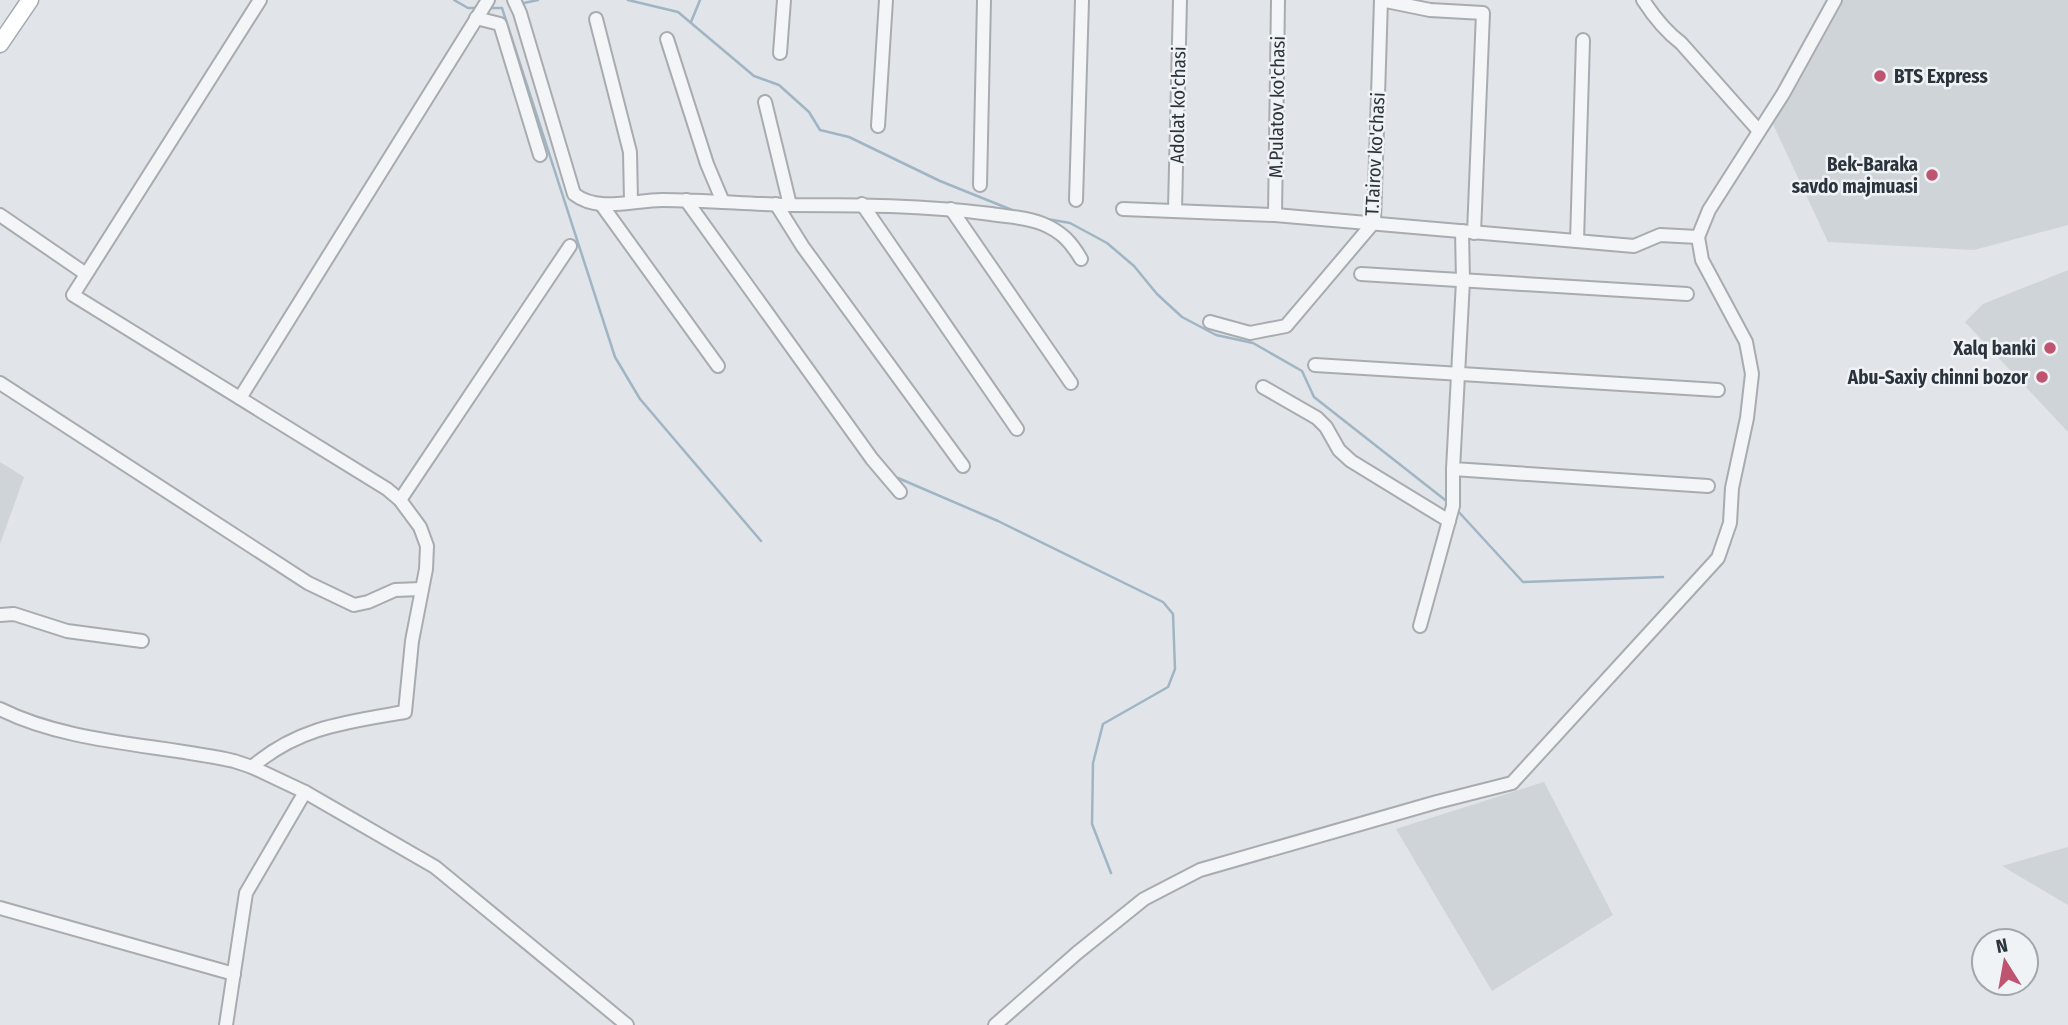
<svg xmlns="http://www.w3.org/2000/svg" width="2068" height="1025" font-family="'Fira Sans Condensed',sans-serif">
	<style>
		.built { fill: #cfd4d9 }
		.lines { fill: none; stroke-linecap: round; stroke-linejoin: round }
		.stream { stroke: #a0b5c4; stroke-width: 2.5 }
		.minor-casing { stroke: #a7acb1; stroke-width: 16 }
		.major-casing { stroke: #a1aab2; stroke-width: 19 }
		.minor { stroke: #f3f5f6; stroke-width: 12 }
		.major { stroke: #fff; stroke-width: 16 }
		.poi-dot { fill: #be546f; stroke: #f0f3f5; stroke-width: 2.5 }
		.labels { text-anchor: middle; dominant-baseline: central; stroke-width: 5; stroke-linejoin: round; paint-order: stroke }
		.poi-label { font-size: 19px; font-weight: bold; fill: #2b343d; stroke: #f0f3f5; text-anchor: end }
		.street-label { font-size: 19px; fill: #2b343d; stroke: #f0f3f5 }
	</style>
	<rect width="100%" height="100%" fill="#e1e4e8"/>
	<g class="built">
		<path d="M1842,0H2068V225L1974,250L1828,242L1773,124Z"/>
		<path d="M2068,270V432L1965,322L1983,304Z"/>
		<path d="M0,462L24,477L0,544Z"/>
		<path d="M1544,782L1613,915L1492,991L1396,829Z"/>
		<path d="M2068,847V905L2002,866Z"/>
	</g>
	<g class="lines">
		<g class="stream">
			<path d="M454,0L468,8H476"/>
			<path d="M628,0L678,12L754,76L779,85L809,112L820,130L849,137L940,181L1017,212"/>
			<path d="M519,4L538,0"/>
			<path d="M486,8H502L615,357L640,399L761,541"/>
			<path d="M691,22L700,0"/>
			<path d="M1047,219L1070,223L1107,243L1134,266L1157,294L1182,317L1216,335L1253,343L1302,371L1314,397L1449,503"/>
			<path d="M898,478L998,521L1163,602L1173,614L1175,669L1168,687L1103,724L1093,763L1092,824L1111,873"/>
			<path d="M1457,510L1523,582L1663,577"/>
		</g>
		<defs>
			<g id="minor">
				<path d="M514,0L520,13L574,194C598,213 634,200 662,200C704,200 747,204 789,205C857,205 924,205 991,214C1009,217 1027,217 1043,224C1062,232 1071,242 1081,259"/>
				<path d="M1643,0C1654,17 1665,31 1681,43L1759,131"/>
				<path d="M476,18L500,24L540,155"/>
				<path d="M596,19L630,152L631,201"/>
				<path d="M667,39L707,164L723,202"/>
				<path d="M780,53L784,0"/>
				<path d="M765,102L790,205"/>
				<path d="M878,126L886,0"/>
				<path d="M980,185L984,0"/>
				<path d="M686,200L872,459L900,492"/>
				<path d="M1076,200L1082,0"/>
				<path d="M601,204L718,366"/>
				<path d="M776,204L803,247L963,466"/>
				<path d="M862,204L1017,429"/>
				<path d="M951,209L1071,383"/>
				<path d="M1123,209L1275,215L1634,246L1660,235L1698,237"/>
				<path d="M1175,209L1180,0"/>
				<path d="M0,215L86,274"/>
				<path d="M1275,215L1278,0"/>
				<path d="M1462,231L1463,281L1453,469L1708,486"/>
				<path d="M1577,241L1583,40"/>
				<path d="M1361,274L1687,294"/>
				<path d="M1210,322L1250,333L1286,326L1374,222L1381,0L1430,10L1483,13L1474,233"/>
				<path d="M1315,365L1718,390"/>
				<path d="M0,383L308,583L354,605L368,602L395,590L421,589"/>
				<path d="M1263,387L1317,418L1326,427L1339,450L1351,461L1449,521"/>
				<path d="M240,398L488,0"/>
				<path d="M400,500L570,246"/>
				<path d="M0,615L14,614L67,631L142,641"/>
				<path d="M1420,626L1453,506V469"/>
				<path d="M0,709C70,744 158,744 234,761L252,767L305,792L435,867L627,1025"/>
				<path d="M252,767C298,727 347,722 405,712L412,641L426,569L427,546L420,527L400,500L387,489L73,295L260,0"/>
				<path d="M0,908L234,974"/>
				<path d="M226,1025L246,893L305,792"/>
				<path d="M995,1025L1077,953L1144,899L1200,870L1437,802L1512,783L1718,558L1730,523L1732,488L1747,418L1752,374L1746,342L1702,260L1698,237L1709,210L1783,94L1835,0"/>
			</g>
			<path id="major" d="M0,44L30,0"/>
		</defs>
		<use href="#minor" class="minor-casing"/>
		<use href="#major" class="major-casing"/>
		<use href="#minor" class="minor"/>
		<use href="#major" class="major"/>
	</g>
	<g class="poi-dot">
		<circle cx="1880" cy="76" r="7"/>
		<circle cx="1932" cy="175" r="7"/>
		<circle cx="2050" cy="348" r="7"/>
		<circle cx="2042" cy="377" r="7"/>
	</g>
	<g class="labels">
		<g class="poi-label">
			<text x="1894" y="76" text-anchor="start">BTS Express</text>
			<text x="1918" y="164">Bek-Baraka<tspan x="1918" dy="22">savdo majmuasi</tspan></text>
			<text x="2036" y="348">Xalq banki</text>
			<text x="2028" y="377">Abu-Saxiy chinni bozor</text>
		</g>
		<g class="street-label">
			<text transform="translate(1178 105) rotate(-89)">Adolat ko'chasi</text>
			<text transform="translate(1277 107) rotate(-89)">M.Pulatov ko'chasi</text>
			<text transform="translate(1375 154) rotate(-87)">T.Tairov ko'chasi</text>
		</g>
	</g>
	<g transform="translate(2005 962) rotate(349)"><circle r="33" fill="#f0f3f5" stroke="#a1a7ab" stroke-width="2"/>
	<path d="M0-5L12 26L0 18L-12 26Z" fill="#be546f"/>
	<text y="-10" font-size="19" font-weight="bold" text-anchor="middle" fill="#2b343d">N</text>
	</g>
</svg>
